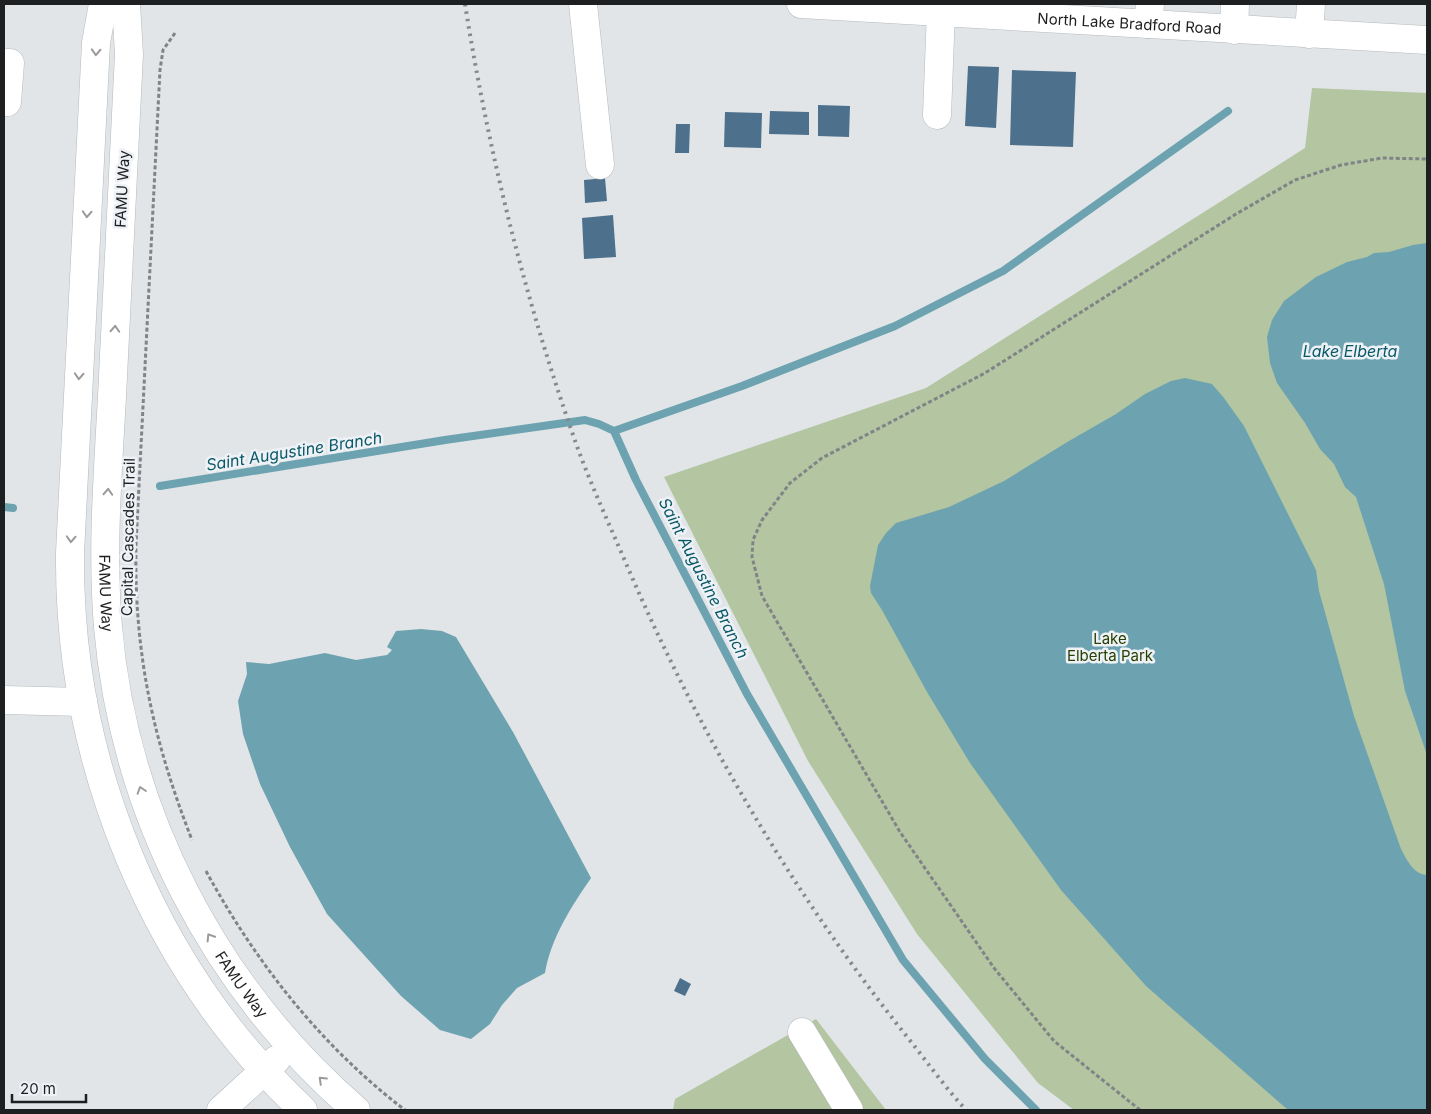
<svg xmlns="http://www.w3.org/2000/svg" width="1431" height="1114" font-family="Inter,sans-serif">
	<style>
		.green { fill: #b3c5a1 }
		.water { fill: #6da3b0 }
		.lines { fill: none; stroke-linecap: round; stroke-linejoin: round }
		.stream { stroke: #6da3b0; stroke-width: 8 }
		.building { fill: #4d718c }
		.minor-casing { stroke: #b5b9bc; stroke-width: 29 }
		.major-casing { stroke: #b5b9bc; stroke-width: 29 }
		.path { stroke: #818486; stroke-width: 3; stroke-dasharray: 4 2.5; stroke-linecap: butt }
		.minor { stroke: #fff; stroke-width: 28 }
		.major { stroke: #fff; stroke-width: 28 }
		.rail { stroke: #86898b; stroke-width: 4; stroke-dasharray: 2.5 5; stroke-linecap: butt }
		.oneway { stroke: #9a9a9b }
		.labels { text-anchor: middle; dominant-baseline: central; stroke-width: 5; stroke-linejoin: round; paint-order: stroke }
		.street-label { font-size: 15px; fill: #1e1f20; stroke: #eef2f6 }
		.park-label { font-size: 15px; fill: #273f00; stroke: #eef2f6 }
		.water-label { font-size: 16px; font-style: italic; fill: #0a5967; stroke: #eef2f6 }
	</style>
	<rect width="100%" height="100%" fill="#e1e5e8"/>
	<g class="green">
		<path d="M1312,88L1427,93V1110H1074L1038,1083L917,934L808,761L664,477L926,388L1305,148Z"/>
		<path d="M816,1019L886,1110H673L675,1099Z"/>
	</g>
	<g class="water">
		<path d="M1427,243V755L1405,691L1384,584L1356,497L1345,487L1334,464L1320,449L1305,423L1277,383L1270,363L1267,337L1272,320L1284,301L1316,277L1347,262L1367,257L1374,253L1389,252L1413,245Z"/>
		<path d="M1185,378L1212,384L1224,398L1244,426L1316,570L1319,591L1354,716L1401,849C1407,860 1413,874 1427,875V1110H1288L1146,986L1061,890L970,763L927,692L882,610L871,593L870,586L878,545L886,533L896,523L949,507L1004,481L1069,441L1116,414L1145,394L1171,381Z"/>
		<path d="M421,629L442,631L456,637L513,732L591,878C571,907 551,938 545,973L517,988L502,1005L490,1024L471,1039L440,1030L401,996L327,914L290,847L260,784L243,734L238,701L247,674L246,662L269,664L325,653L356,660L387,655L392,650L387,647L396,631Z"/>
	</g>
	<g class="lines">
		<g class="stream">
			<path d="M614,431L742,386L895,326L1003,271L1228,111"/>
			<path d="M160,486L445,440L585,420L599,424L614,431L636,480L747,694L903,960L985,1059L1036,1110"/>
			<path d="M4,507L13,508"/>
		</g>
	</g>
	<g class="building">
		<path d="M968,66L999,67L996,128L965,126Z"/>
		<path d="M1012,70L1076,72L1073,147L1010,145Z"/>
		<path d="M818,105L850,106L849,137L818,136Z"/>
		<path d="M770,111L809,112V135L769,134Z"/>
		<path d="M725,112L762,113L761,148L724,147Z"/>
		<path d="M676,124H690L689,153H675Z"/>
		<path d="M605,178L607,201L585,203L584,180Z"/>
		<path d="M613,215L616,257L584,259L582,218Z"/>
		<path d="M680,978L691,984L685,996L674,991Z"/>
	</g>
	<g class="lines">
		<defs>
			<g id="minor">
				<path d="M103,4L96,43L70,553C68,760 151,967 303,1110"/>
				<path id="s1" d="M126,4L129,54C124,161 118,269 113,377C109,460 101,544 108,627C124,814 215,988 356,1110"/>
				<path d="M583,4L600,165"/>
				<path d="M1148,24L1150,4"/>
				<path d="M1234,30L1235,4"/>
				<path d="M1309,34L1311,4"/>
				<path d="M4,63H10L7,102L4,101"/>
				<path d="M937,115L941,11L940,4"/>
				<path d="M4,700L83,702"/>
				<path d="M802,1032L849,1110"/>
				<path d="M221,1110L276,1060"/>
			</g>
			<g id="major">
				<path id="s2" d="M801,4L1427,40"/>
			</g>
		</defs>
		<use href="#minor" class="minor-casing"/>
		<use href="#major" class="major-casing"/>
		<g class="path">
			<path d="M175,33L163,50L160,70L136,545C134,653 153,740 192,840"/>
			<path d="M206,871C256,963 322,1047 405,1110"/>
			<path d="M1140,1110L1054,1041L994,968L900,832L762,596L752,557L753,540L762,520L790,483L822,458L985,373L1236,214L1295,180L1341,165L1382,158L1427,159"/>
		</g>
		<use href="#minor" class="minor"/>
		<use href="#major" class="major"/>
		<path class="rail" d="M465,4C488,149 523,291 571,429C586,474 606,517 625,561C697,730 790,889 904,1033C925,1059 944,1086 966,1110"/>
	</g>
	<defs><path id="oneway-chevron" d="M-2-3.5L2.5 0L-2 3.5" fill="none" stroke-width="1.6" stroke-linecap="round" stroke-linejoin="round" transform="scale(1.25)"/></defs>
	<g class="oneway">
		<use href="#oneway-chevron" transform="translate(96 52) rotate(93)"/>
		<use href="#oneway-chevron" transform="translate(87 214) rotate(93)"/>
		<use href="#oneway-chevron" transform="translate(115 329) rotate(-87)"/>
		<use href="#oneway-chevron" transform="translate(79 376) rotate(93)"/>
		<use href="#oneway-chevron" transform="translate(108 492) rotate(-87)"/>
		<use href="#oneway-chevron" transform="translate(71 539) rotate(93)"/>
		<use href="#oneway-chevron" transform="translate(141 790) rotate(-108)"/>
		<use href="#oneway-chevron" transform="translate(210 937) rotate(-122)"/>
		<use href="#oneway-chevron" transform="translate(322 1080) rotate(-136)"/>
	</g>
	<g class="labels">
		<g class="street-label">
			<text stroke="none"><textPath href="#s2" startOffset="329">North Lake Bradford Road</textPath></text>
			<text transform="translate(122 189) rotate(-87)">FAMU Way</text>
			<text transform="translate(128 537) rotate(-89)">Capital Cascades Trail</text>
			<text stroke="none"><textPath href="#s1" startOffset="590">FAMU Way</textPath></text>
			<text stroke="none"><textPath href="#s1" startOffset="1010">FAMU Way</textPath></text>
		</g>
		<g class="park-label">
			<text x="1110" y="638">Lake<tspan x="1110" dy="17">Elberta Park</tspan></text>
		</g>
		<g class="water-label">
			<text x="1350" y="351">Lake Elberta</text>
			<text transform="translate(294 451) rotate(-9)">Saint Augustine Branch</text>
			<text transform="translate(704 578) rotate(63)">Saint Augustine Branch</text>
		</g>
	</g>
	<rect width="1431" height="1114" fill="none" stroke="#1e1f20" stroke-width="10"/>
	<path d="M12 1094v8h74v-8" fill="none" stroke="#1e1f20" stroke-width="2.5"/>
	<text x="20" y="1094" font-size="15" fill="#1e1f20" stroke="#eef2f6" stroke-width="4" paint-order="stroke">20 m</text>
</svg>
